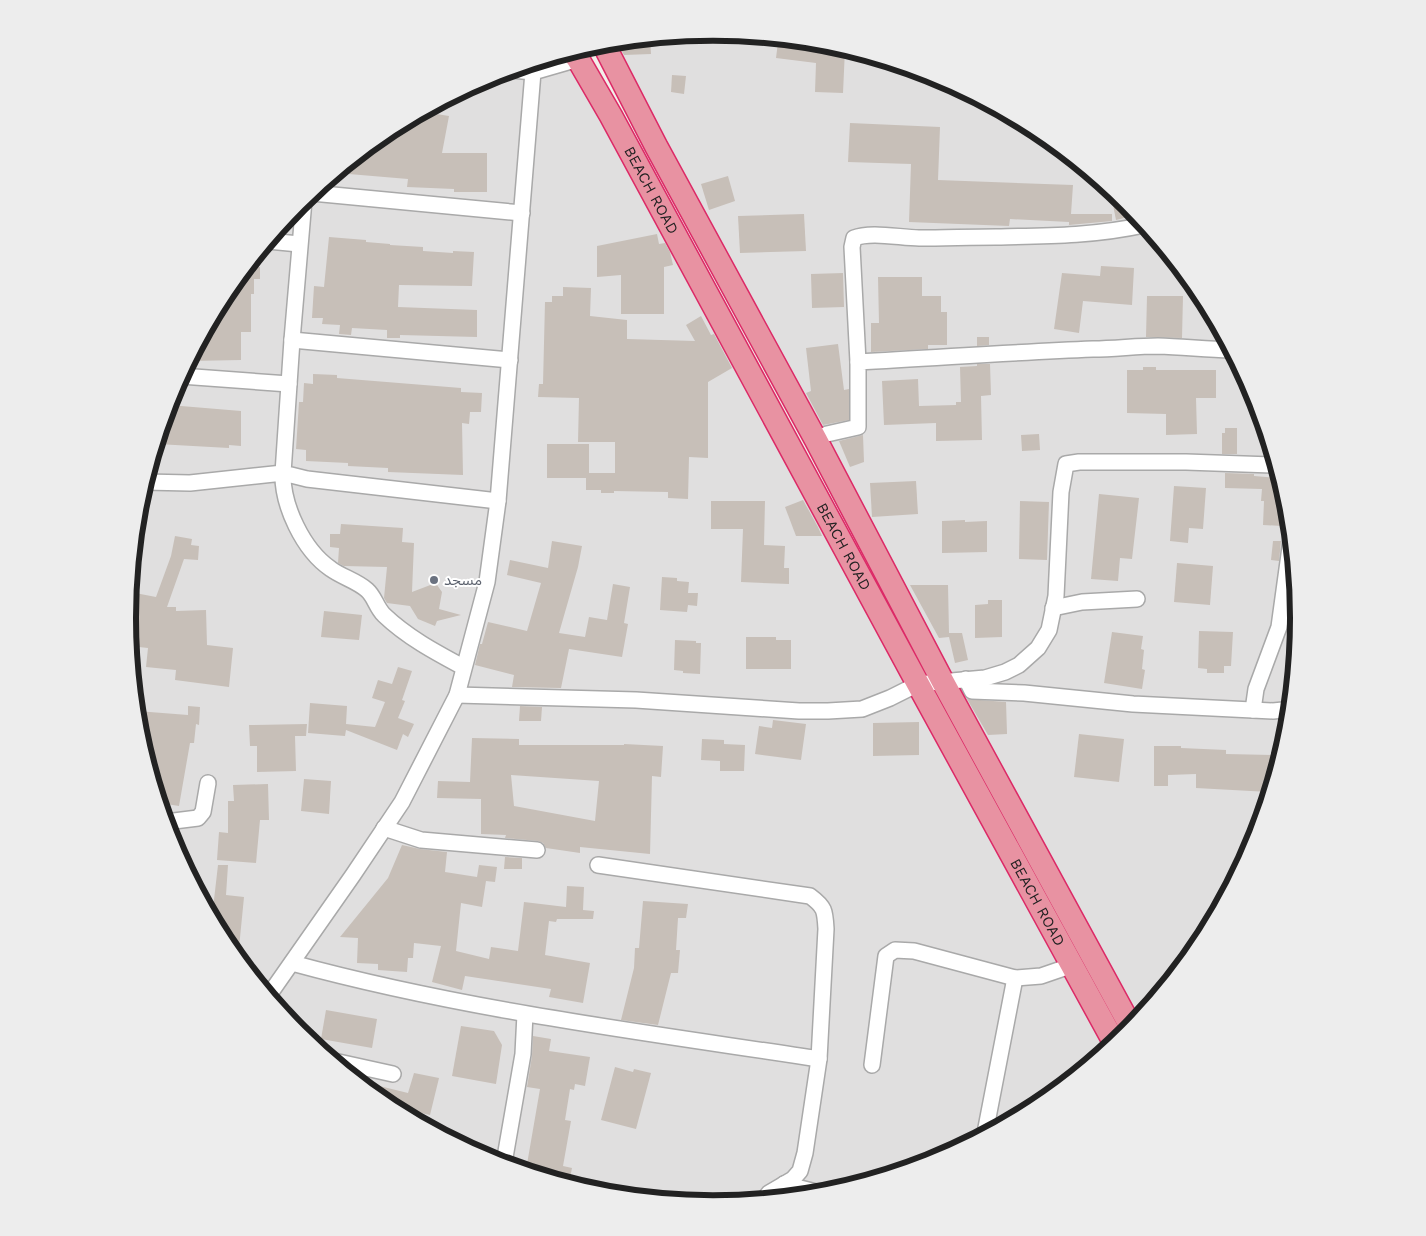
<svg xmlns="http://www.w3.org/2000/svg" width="1426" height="1236" font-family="'Work Sans','Noto Sans Arabic',sans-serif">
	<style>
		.residential { fill: #e0dfdf }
		.building { fill: #c7bfb8; fill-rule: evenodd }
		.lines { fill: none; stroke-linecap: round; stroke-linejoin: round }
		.minor-casing { stroke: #a9a9a9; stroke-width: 18 }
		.highway-casing { stroke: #dc2a67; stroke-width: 25 }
		.minor { stroke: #fff; stroke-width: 15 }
		.highway { stroke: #e892a2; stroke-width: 22 }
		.worship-dot { fill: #6b7280; stroke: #fff; stroke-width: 2 }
		.labels { text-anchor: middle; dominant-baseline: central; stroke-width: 4; stroke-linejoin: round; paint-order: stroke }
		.street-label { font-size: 15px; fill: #222; stroke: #fff }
		.worship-label { font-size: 15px; fill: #5b616d; stroke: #fff; text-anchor: start }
		.rim { fill: none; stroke: #222; stroke-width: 6 }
	</style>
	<rect width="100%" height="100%" fill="#f2efe9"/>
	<g class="residential">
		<path d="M713,33L827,44L937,77L1039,131L1127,204L1200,293L1254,394L1287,504L1298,618L1287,733L1254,842L1200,944L1131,1027L603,43Z"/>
		<path d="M573,52L1114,1042L1038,1105L937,1159L827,1192L713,1203L598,1192L489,1159L387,1105L299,1032L226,943L172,842L139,732L128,618L139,503L172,394L226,292L299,204L388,131L489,77Z"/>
	</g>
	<g class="building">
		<path d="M650,39L651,54L624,55L617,42Z"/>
		<path d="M778,42L820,47V43L828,44L845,49L843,93L815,92L816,63L776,58Z"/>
		<path d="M672,75L686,76L684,94L671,92Z"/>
		<path d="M424,112L449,116L442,153H487V192H454V189L407,187L408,179L337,173L388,131Z"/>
		<path d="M850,123L940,127L938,180L1073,185L1071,214H1112V221L1069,225V222L1010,219L1009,226L909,222L911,164L848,162Z"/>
		<path d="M728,176L735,201L709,210L701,184Z"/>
		<path d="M1110,190L1127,204L1136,215L1116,220Z"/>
		<path d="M804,214L806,251L740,253L738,216Z"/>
		<path d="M657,234L659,244L665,243L670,252L673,265L664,267V314H621V275L597,277V246Z"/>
		<path d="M329,237L366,240V242L390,244V245L423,247V251L453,253V251L474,252L472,286L399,285L398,307L477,310V337L400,335V338H387V330L352,328L351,335L339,334L340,325L322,324L323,318H312L314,286L324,287Z"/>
		<path d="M254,259V267H260V279H254V294H251V332H241V360L190,361L226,292Z"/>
		<path d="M1101,266L1134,268L1132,305L1083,301L1079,333L1054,329L1062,273L1100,276Z"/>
		<path d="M843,273L844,307L812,308L811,274Z"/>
		<path d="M878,277H922V296H941V312H947V345H928V349L871,352V323H879Z"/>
		<path d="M563,287L591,288L590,316L627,320V339L695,341L686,325L701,316L711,335L714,334L732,368L708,382V458L689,457L688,499L668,498V492L614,491V493H601V490H586V478H547V444H589V473H615V442H578L579,398L538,397L539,384H543L545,302H552V296H563Z"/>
		<path d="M1147,296H1183L1182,338L1146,337Z"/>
		<path d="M977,337H989V345L977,346Z"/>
		<path d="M838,344L844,390L849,389V420L823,425L806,393L811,391L806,348Z"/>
		<path d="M977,364H990L991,395L981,396L982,440L936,441V423L884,425L882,381L918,379L919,406L956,405V402H961L960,367L977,366Z"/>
		<path d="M1143,367H1156V370H1216V398H1196L1197,434L1166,435V414L1127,413V370H1143Z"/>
		<path d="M313,374L337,375V378L461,388V392L482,393L481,412H470L469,424L462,423L463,475L388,472V468L348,466V463L306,461V450L296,449L299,402H303L304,383L313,384Z"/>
		<path d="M169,405L241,411V446L229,445V448L157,444Z"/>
		<path d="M1225,428H1237V454H1222V433H1225Z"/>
		<path d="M1039,434L1040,450L1022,451L1021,435Z"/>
		<path d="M863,435L864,462L850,467L839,441Z"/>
		<path d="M1225,473L1254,474V476L1279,478L1287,504L1288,515H1283L1282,526L1263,525L1264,501H1261L1262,489L1225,488Z"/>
		<path d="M916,481L918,514L872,517L870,483Z"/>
		<path d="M1174,486L1206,488L1203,529L1189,528L1188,543L1170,541Z"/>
		<path d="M1099,494L1139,498L1132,559L1120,558L1118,581L1091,579Z"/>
		<path d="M803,500L818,527L822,536H796L785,507Z"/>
		<path d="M711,501H765L764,545L785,546L784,568H789V584L741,582L743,529H711Z"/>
		<path d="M1020,501L1049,502L1047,560L1019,559Z"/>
		<path d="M965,520V522L987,521V552L942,553V521Z"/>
		<path d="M341,524L403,528L402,542L414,543L412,592L433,584L437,585L442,592L439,609L461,615L437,621L435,626L418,619L410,606L387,603L384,598L387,567L344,566L338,563L339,548L330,547V534H340Z"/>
		<path d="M175,536L192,539L191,545L199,546L198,560L184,559L167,607H176V611L206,610L207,645L233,648L229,687L175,680L176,670L146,667L148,648L130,646L128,627L134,609L128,608L130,592L156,597L171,556Z"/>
		<path d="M552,541L582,546L578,567L559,633L585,637L589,617L607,620L613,584L630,587L624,623L628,624L622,657L569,649L561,688L512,687L514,675L475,665L480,644H482L488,622L527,631L541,583L507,575L510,560L548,568Z"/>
		<path d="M1273,541H1281L1279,561L1271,560Z"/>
		<path d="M1177,563L1213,566L1210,605L1174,602Z"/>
		<path d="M662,577L677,578V581L689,582L688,593H698L697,606L688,605L687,612L660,610Z"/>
		<path d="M910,585H948L949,633H962L968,660L955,663L949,637L939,638Z"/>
		<path d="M988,600H1002V637L975,638V605L988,604Z"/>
		<path d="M324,611L362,615L359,640L321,637Z"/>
		<path d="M1199,631L1233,632L1231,666H1224V673H1207V669L1198,668Z"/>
		<path d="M1112,632L1143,636L1141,649L1144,650L1142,669L1145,670L1142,689L1104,683Z"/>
		<path d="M746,637H776V640H791V669H746Z"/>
		<path d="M675,640L696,641V643H701L700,674L683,673V671L674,670Z"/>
		<path d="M398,667L412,671L402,700L405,701L398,718L414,724L408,737L403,734L397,750L346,730L345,736L308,733L310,703L347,706L346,724L375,727L385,702L372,698L378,680L392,684Z"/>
		<path d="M967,699L1006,702L1007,734L988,735Z"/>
		<path d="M188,706L200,707L199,725L196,724L194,743H190L179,806L160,803L139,732L137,711L188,715Z"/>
		<path d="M520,706L542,707L541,721H519Z"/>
		<path d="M773,720L806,724L801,760L755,754L759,726L772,728Z"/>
		<path d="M919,722V755L873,756V723Z"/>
		<path d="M307,724L306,736H295L296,771L257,772V746H250L249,725Z"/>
		<path d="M1079,734L1124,739L1119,782L1074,777Z"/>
		<path d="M472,738L519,739V745H624V744L663,746L661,777L652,776L650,854L580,847V853L546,848L543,843L538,841L505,838L506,835L481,834V799L437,798L438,781L470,782ZM511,775L599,781L595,821L514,806Z"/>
		<path d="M702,739L724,740V744L745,745L744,771H720V761L701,760Z"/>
		<path d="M1154,746H1181V748L1226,750V754L1275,755L1274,774L1269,792L1196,788V774L1168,775V786H1154Z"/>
		<path d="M304,779L331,781L329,814L301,811Z"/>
		<path d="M268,784L269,820H260L256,863L217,860L219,832L228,833V801H234L233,785Z"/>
		<path d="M402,845L420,849L447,852L445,872L477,877L479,865L497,867L495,882L486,881L482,907L461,903L456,951L489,959L491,947L518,951L524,902L566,907L567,886L584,887L583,910L594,911L593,919H557L556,922L549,921L545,955L590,963L583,1003L549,997L551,989L465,976L462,990L432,982L441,946L414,943L413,958H408L407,972L378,970V964L357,963L358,938L340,937L388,878Z"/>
		<path d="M505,857L522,858V869H504Z"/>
		<path d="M218,865H228L226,895L244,897L238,958L226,943L212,917Z"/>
		<path d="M643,901L688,904L686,918H678L676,950H680L678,973H671L658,1025L621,1020L634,968L635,948H639Z"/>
		<path d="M326,1010L377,1019L372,1048L321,1039Z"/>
		<path d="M461,1026L494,1031L502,1045L496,1084L452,1076Z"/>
		<path d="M533,1036L551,1039L549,1051L590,1057L585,1086L575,1084L574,1090L570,1089L565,1120L571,1121L563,1166L572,1168L569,1183L526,1170L540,1089L527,1087L532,1056Z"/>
		<path d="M615,1067L633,1072L634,1069L651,1073L636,1129L601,1120Z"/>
		<path d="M414,1073L439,1078L430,1115L390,1106L359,1081L408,1093Z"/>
	</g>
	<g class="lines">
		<defs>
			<g id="minor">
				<path d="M512,70L533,72"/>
				<path d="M312,193L522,213"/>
				<path d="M304,200L292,340L283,473L307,479L498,501"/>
				<path d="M268,241L299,244"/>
				<path d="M292,340L510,360"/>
				<path d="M858,362L852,247L854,238C871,231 901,238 919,238C945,238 970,237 996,237C1047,236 1094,236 1144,225"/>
				<path d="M181,376L289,384"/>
				<path d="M816,440L827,434L858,427V362C936,358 1015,352 1093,349C1115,349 1136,346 1158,346C1182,347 1206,349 1230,350"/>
				<path d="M145,482L190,483L283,473C282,505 303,550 331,569C342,577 357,581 367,590C375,597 376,607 384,615C407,637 435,652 463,667"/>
				<path d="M1053,608L1082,602L1137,599"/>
				<path d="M966,679L972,691L1024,693L1133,704L1273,711L1283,710"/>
				<path d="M457,695L636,700L799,711H828L862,709L890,698L918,684L985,678L1005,672L1019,665L1038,648L1049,630L1056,596L1061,492L1066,464L1079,462H1186L1275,465"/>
				<path d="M1253,710L1256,689L1279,627L1291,540"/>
				<path d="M166,822L198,818L203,812L208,783"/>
				<path d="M384,828L421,840L537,850"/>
				<path d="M598,865L810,896C825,907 825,911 826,929L819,1059L805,1153L800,1171L793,1179L769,1193L765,1198"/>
				<path d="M292,963C464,1010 642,1032 819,1059"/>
				<path d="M269,995L353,875L402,802L457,695L487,582L498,501L533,72L578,59"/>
				<path d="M334,1061L393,1074"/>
				<path d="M872,1065L886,956L895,950L914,951L1015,978L1041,976L1073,965"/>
				<path d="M985,1133L1015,978"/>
				<path d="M504,1163L523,1054L525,1014"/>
				<path d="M784,1184L820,1193"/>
			</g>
			<g id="highway">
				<path d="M603,43L656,146L816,440L943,682L1131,1027"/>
				<path id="s1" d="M573,52L578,59L611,116L918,684L1114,1042"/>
			</g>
		</defs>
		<use href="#minor" class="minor-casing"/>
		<use href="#highway" class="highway-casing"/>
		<use href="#minor" class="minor"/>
		<use href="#highway" class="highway"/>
	</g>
	<circle class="worship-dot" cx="434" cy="580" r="5"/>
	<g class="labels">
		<g class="street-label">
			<text stroke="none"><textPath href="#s1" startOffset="159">BEACH ROAD</textPath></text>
			<text stroke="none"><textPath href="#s1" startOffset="564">BEACH ROAD</textPath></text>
			<text stroke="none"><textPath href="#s1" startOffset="969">BEACH ROAD</textPath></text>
		</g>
		<g class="worship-label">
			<text x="444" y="580">مسجد</text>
		</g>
	</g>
	<path d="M0 0H1426V1236H0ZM136 618a577 577 0 1 1 1154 0a577 577 0 1 1-1154 0Z" fill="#ededed" fill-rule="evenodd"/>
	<path class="rim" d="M136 618a577 577 0 1 1 1154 0a577 577 0 1 1-1154 0Z"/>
</svg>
